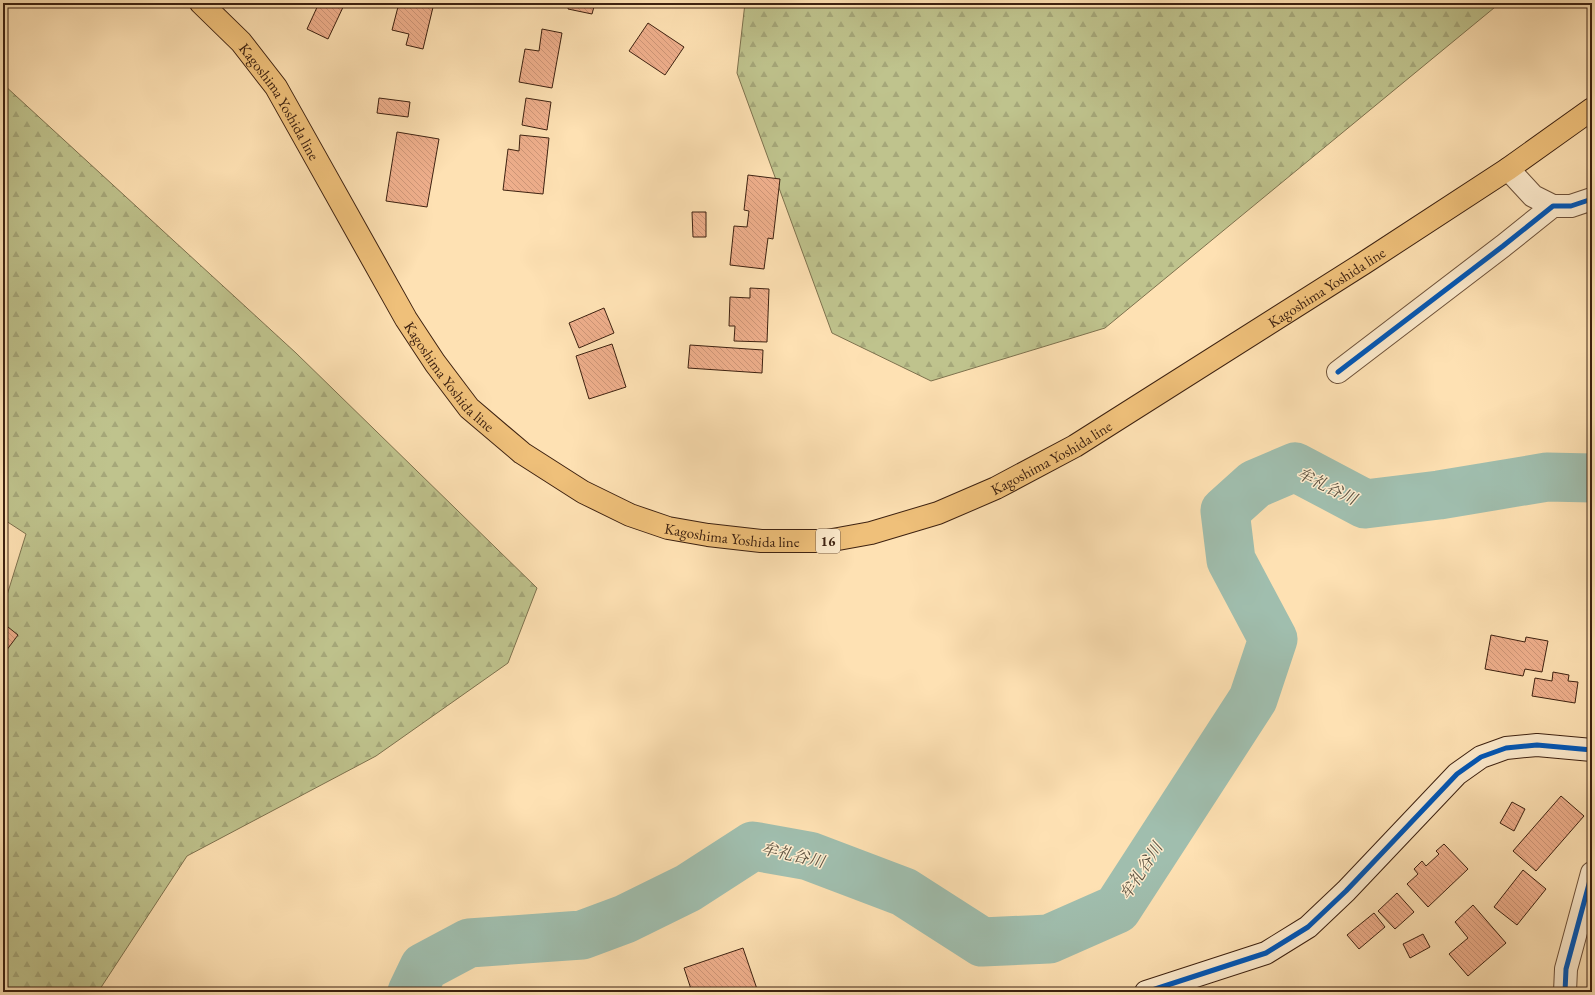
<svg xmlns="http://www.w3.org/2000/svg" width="1595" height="995" font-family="'EB Garamond','Noto Serif JP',serif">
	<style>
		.forest { fill: url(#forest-firs); stroke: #7e724e }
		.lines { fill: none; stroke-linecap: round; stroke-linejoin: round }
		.river { stroke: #a0beae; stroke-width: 49 }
		.building { fill: url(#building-back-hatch); stroke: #3d2110 }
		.street-casing { stroke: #6d5139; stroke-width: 24 }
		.secondary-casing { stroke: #3d2110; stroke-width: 24 }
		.primary-casing { stroke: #3d2110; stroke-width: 24 }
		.street { stroke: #feecce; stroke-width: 22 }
		.secondary { stroke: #feecce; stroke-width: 22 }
		.primary { stroke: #efc07a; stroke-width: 22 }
		.cycleway-casing { stroke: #feecce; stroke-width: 8 }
		.cycleway { stroke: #0057b8; stroke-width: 5 }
		.labels { text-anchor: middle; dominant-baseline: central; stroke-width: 3; stroke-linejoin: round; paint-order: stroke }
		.shield { fill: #feecce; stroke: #775e49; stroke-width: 1 }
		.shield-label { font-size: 14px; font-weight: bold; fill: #3d2110 }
		.street-label { font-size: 15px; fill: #3d2110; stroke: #feecce }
		.water-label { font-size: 16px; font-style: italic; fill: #5b503f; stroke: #feecce }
	</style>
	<defs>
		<pattern id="forest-firs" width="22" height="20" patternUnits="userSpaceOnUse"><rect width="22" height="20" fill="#bfc38d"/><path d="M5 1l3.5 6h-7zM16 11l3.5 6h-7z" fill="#a5a779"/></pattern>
		<pattern id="building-back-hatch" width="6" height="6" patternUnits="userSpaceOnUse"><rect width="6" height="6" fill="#efaf8c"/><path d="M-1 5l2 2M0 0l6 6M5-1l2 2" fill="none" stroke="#ce9678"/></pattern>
	</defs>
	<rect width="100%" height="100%" fill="#fee1b3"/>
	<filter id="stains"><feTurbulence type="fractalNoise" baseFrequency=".005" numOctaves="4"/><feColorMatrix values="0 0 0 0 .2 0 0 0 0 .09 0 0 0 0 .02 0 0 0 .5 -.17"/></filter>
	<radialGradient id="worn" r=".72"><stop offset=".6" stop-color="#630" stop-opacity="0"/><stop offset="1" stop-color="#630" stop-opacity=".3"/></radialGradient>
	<g class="forest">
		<path d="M745,3H1500L1105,328L931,381L832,333L737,73Z"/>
		<path d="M3,84L296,353L537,588L508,663L376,756L187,856L98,992H3V608L26,534L3,519Z"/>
	</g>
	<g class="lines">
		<path class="river" d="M412,992L424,967L469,943L582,935L625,919L688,888L753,846L809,856L904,892L982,942L1049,939L1117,909L1253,699L1273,639L1231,560L1225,511L1255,484L1295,467L1365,504L1439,495L1547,477L1592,478"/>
	</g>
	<g class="building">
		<path d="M319,3H345L328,39L307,29Z"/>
		<path d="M399,3H434L423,49L406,45L409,34L392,30Z"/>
		<path d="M569,3H595L592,14L568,9Z"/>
		<path d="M648,23L684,47L665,75L629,51Z"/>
		<path d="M542,29L562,33L552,88L519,82L525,49L539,51Z"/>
		<path d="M379,98L410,102L408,117L377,113Z"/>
		<path d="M526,98L551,102L547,130L522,125Z"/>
		<path d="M397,132L439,139L427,207L386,201Z"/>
		<path d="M520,135L549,138L543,194L503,190L508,149L519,151Z"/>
		<path d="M748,175L780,179L773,239L768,238L764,269L730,265L734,226L747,227L749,211L744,210Z"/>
		<path d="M692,212H706V237H693Z"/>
		<path d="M750,288L769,289L767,342L734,341L735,326H729L730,297L750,298Z"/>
		<path d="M604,308L614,333L579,348L569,323Z"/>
		<path d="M612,344L626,387L589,399L576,356Z"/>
		<path d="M690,345L763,350L762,373L688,368Z"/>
		<path d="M3,623L18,635L3,655Z"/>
		<path d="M1491,635L1525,642L1526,637L1548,641L1542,672L1525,669L1523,676L1485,669Z"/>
		<path d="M1553,672L1569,675L1568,681L1578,682L1575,703L1532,696L1535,678L1552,681Z"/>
		<path d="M1561,796L1584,816L1536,871L1513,851Z"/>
		<path d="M1512,802L1525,809L1514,831L1500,823Z"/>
		<path d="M1444,844L1468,869L1428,907L1407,884L1418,874L1414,869L1422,861L1426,866L1439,854L1436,851Z"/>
		<path d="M1523,870L1546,889L1517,925L1494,907Z"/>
		<path d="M1397,893L1414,912L1395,929L1378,911Z"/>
		<path d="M1473,905L1506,943L1468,976L1449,954L1468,938L1455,922Z"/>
		<path d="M1374,913L1385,927L1359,949L1347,935Z"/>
		<path d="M1423,934L1430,947L1410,958L1403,944Z"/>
		<path d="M743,948L757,989L749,992H692L684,968Z"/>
		<path d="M801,988L802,992H789Z"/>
	</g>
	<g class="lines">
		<defs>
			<g id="street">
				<path d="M1508,169L1533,196L1553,206"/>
				<path d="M1338,372L1503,246L1553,206H1571L1592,199"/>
				<path d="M1565,992L1566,969L1592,873"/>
			</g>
			<path id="secondary" d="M1146,992L1266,953L1308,927L1346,891L1457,774L1481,757L1506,748L1537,745L1592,750"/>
			<g id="primary">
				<path id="s1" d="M201,3L241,42L276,87L406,319L435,363L469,408L522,453L583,492L630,515L668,528L708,535L761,541H827L871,533L938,513L996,488L1075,446L1364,263L1508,169L1592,109"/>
			</g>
		</defs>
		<use href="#street" class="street-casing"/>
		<use href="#secondary" class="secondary-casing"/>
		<use href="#primary" class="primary-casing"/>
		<use href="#street" class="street"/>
		<use href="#secondary" class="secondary"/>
		<use href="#primary" class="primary"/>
		<defs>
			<g id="cycleway">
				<path d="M1338,372L1503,246L1553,206H1571L1592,199"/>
				<path d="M1146,992L1266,953L1308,927L1346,891L1457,774L1481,757L1506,748L1537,745L1592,750"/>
				<path d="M1565,992L1566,969L1592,873"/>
			</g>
		</defs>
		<use href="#cycleway" class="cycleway-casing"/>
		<use href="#cycleway" class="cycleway"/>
	</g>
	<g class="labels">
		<rect class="shield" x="816" y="529" width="24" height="24" rx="3"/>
		<g class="shield-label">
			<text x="828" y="541">16</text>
		</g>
		<g class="street-label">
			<text stroke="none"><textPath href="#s1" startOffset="127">Kagoshima Yoshida line</textPath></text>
			<text stroke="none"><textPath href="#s1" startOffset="1447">Kagoshima Yoshida line</textPath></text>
			<text stroke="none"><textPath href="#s1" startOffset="451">Kagoshima Yoshida line</textPath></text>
			<text stroke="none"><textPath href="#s1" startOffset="1123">Kagoshima Yoshida line</textPath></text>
			<text stroke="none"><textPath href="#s1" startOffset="787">Kagoshima Yoshida line</textPath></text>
		</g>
		<g class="water-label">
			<text transform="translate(1327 486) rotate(26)">牟礼谷川</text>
			<text transform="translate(793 855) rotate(13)">牟礼谷川</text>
			<text transform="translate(1141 871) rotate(-57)">牟礼谷川</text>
		</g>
	</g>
	<rect width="1595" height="995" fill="none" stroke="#fee1b3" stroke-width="16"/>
	<rect x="4" y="4" width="1587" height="987" fill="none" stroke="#3d2110" stroke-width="2"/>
	<rect x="8" y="8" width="1579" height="979" fill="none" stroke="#3d2110"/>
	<rect width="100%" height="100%" filter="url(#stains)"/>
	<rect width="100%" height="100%" fill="url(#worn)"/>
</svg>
